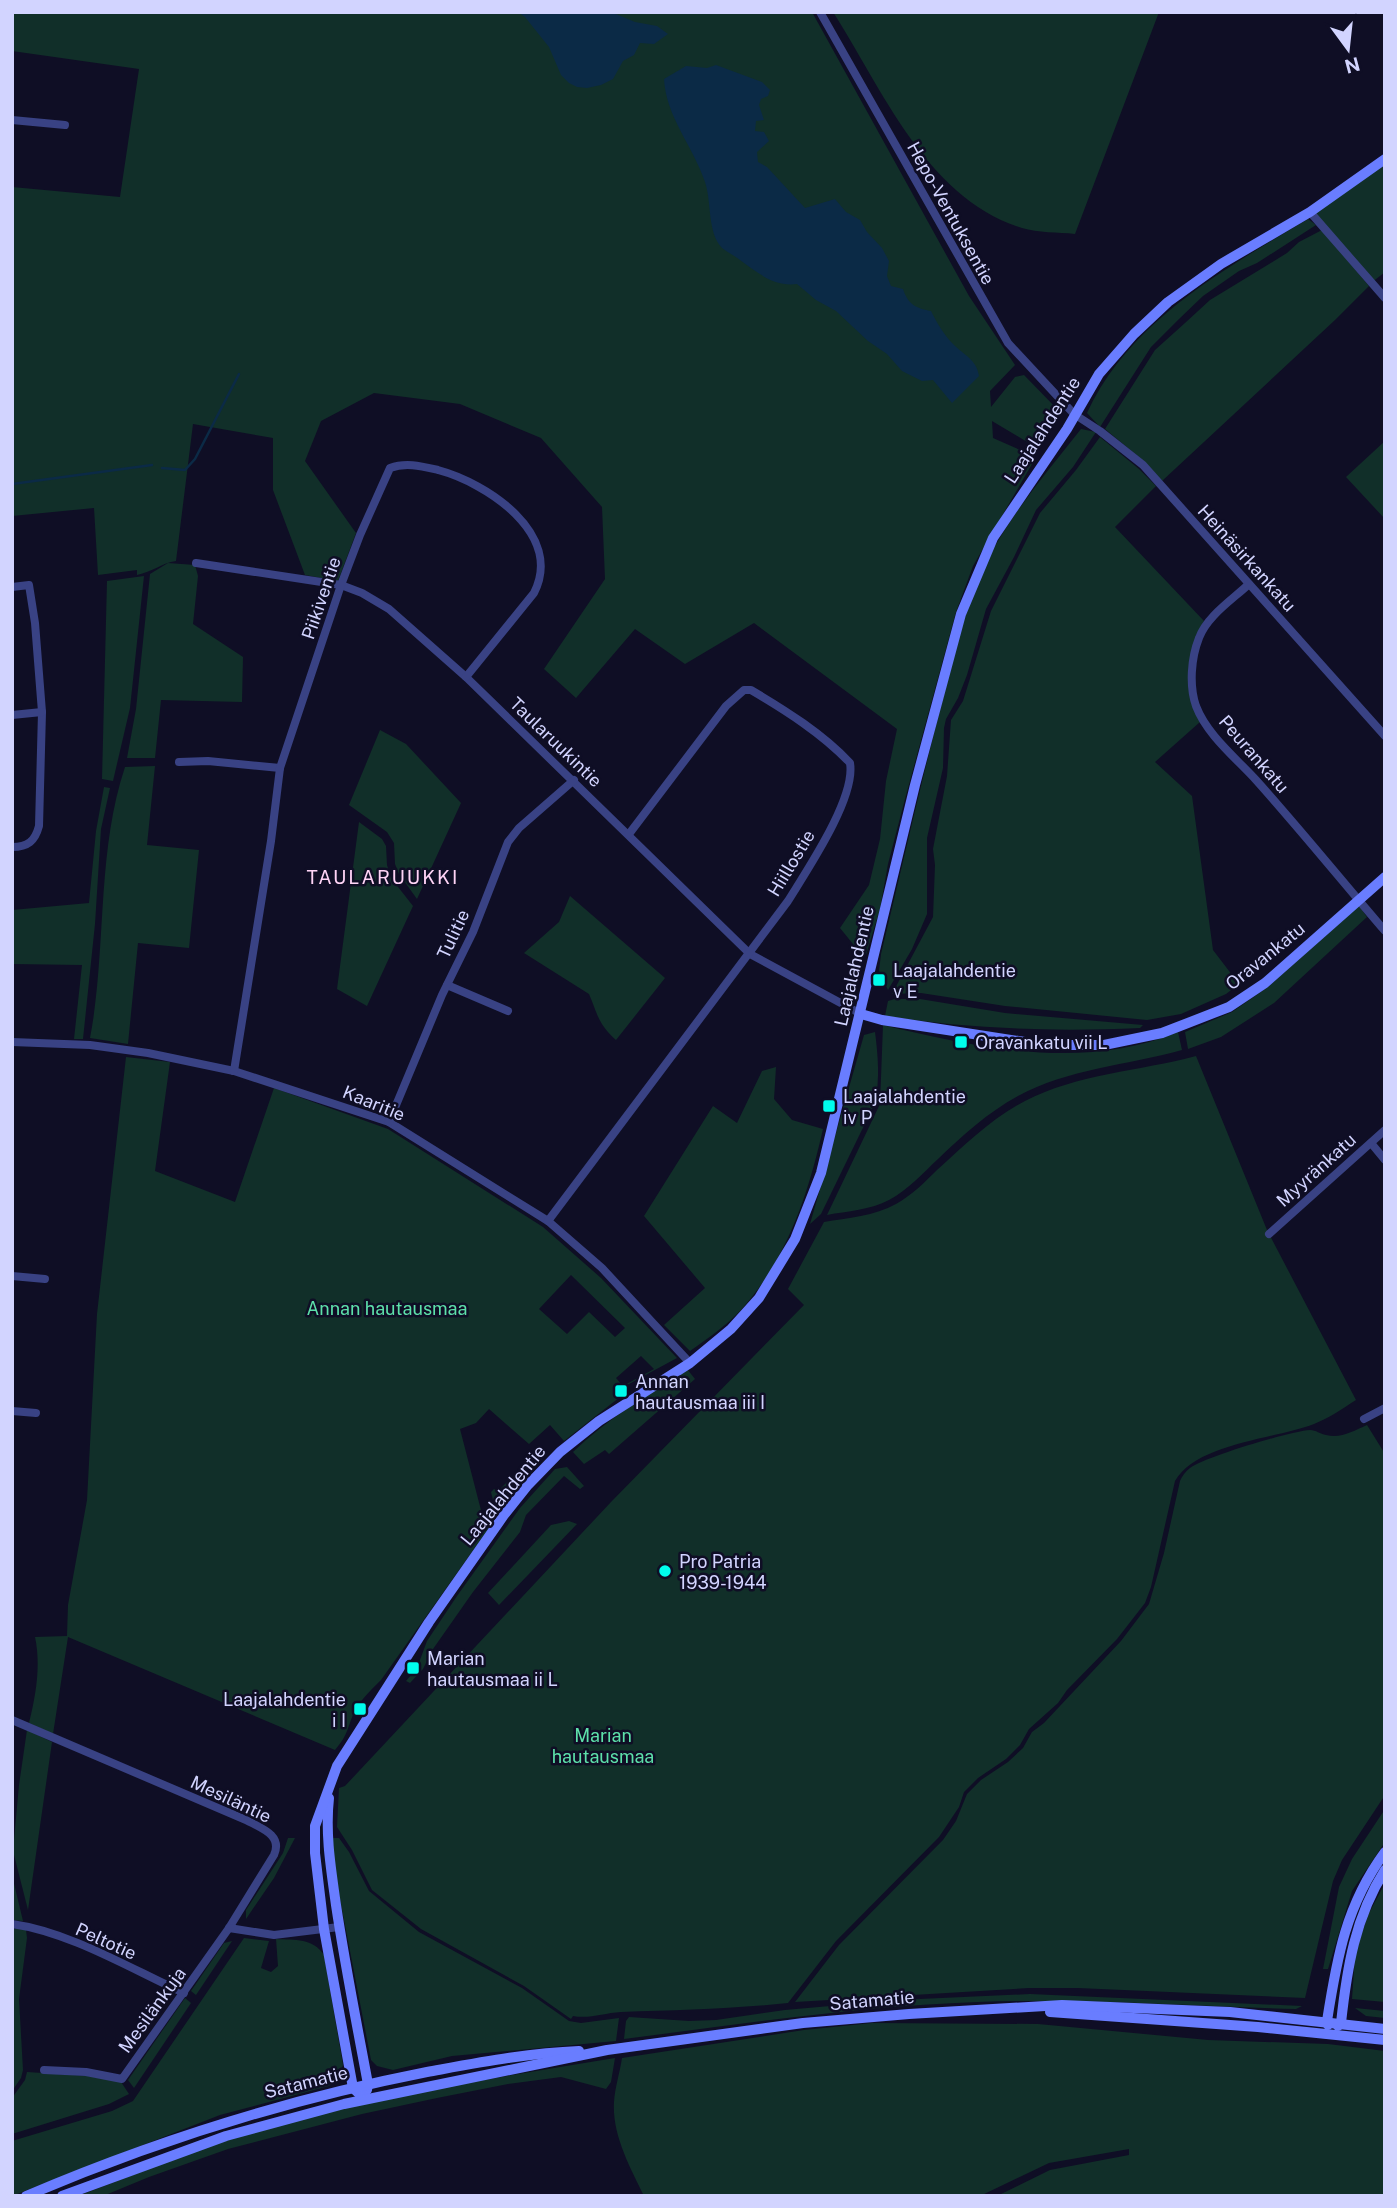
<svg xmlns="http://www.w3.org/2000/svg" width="1397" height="2208" font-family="'Public Sans',sans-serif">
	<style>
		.green { fill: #112f29; fill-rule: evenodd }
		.water { fill: #0b2a46 }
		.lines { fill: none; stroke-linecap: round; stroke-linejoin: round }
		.stream { stroke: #0b2a46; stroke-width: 2.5 }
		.street { stroke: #394284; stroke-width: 8 }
		.secondary { stroke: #697dff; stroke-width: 10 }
		.poi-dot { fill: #00fded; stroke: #0f0e25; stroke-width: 2.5 }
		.labels { text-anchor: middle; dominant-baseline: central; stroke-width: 5; stroke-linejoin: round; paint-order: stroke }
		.street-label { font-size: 18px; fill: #d2d4ff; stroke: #0f0e25 }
		.poi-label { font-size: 18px; fill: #d2d4ff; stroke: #0f0e25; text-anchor: start }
		.park-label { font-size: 18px; fill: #5de0aa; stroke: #0f0e25 }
		.neighbourhood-label { font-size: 19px; letter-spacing: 2px; fill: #ffd4f6; stroke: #0f0e25 }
	</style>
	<rect width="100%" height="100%" fill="#0f0e25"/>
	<g class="green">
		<path d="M12,12H812L969,296L1015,365L990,391L991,407L1015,377L1024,375L1060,412L1058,420L1039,449L992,421L993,438L1029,454L1032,464L973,566L956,612L905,799L888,864L880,909L866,955L857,949L840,928L869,885L880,839L886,781L897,729L754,623L685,664L635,629L576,698L544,669L605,579L602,507L541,438L460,404L374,393L321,421L305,461L356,533L338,581L305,575L273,490V438L193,424L176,561C162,563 152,572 137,575V570L98,575L94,508L12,516V187L120,197L139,69L12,51Z"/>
		<path d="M833,12H1159L1075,234C1058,232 1038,233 1022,228C926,198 883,90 833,12Z"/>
		<path d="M1385,159V272L1371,283L1310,212Z"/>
		<path d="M1308,219L1316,225L1257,263L1239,271L1203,296L1179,319L1151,347L1100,427L1087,413C1129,321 1225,269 1308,219Z"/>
		<path d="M1322,230L1369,286L1335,320L1162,481L1145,462L1105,429L1155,350L1185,323L1210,300L1287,253L1299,242Z"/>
		<path d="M1081,429L1096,432L1073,467L1036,510L1014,557L986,609L967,675L958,698L946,719L944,728L943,768L927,838V914L912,949L888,990L879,971L881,954C902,868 921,781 944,695C955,654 964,611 981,573C1006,519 1045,475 1081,429Z"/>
		<path d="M1100,437L1139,469L1156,486L1115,527L1204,621L1196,635L1194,708L1200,722L1155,762L1192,796L1213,950L1239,984L1226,994L1181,1014L1147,1020L1005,1006L921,993L892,994L933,917L935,865L933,849L947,776L951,720L963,701L991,611L1040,513L1076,470Z"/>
		<path d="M1385,441V519L1346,477Z"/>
		<path d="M168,563L195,565L198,576L193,624L243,657L242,702L161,700L155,758H127L136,709L150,574Z"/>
		<path d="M144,576L130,708L113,781L102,779L107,581Z"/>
		<path d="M380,730L406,744L461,803L417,899L399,874L395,864L394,843L387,832L349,805Z"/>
		<path d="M155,766L147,845L199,850L189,948L138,943L128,1044L90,1038C107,949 96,854 125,767Z"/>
		<path d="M104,787L110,788L101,829L95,924L83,1039H74L82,965L12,964V910L89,903L96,831Z"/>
		<path d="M359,822L382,839L386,846L387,865L391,878L413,906L367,1006L337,989Z"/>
		<path d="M570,896L665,978L616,1040C598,1024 598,1015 589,994L524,953L559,922Z"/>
		<path d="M1359,906L1367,917L1274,1003L1221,1037L1188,1049L1185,1032L1232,1012L1268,987Z"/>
		<path d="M895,999H920L1005,1013L1143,1025L1140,1028C1054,1032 970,1029 885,1016L888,1001Z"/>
		<path d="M883,1025C978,1048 1084,1071 1178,1032L1182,1050C1128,1065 1067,1069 1018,1096C987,1113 963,1135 938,1159C923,1173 908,1190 889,1200C871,1210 847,1211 827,1215L880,1104Z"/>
		<path d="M875,1032C878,1055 880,1079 875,1103L821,1214L810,1224L864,1035Z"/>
		<path d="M1196,1056L1267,1230L1356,1400C1342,1409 1329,1418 1314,1424C1275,1439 1197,1443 1175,1481L1151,1587L1145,1603L1117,1639L1067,1690L1058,1703L1029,1729L1020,1745L1006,1759L978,1778L964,1792L959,1807L939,1837L836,1941L788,2003C732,2009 677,2010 621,2012C604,2013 589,2019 573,2016L571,2019L524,1986L421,1929L372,1890L352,1850L337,1827L339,1788L345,1786L611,1502L804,1305L788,1289L824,1222C847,1218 875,1216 896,1204C912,1195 925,1182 937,1170C965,1145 992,1118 1025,1101C1077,1074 1140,1071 1196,1056Z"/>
		<path d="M126,1057L170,1062L155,1171L235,1202L274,1088L388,1129L543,1227L601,1278L677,1358L616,1391L620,1397L564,1441L550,1425L529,1444L489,1409L476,1423L460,1429L483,1518L491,1525L381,1680C369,1692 356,1704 351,1720C346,1734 345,1738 335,1750L68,1637L53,1734L29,1723C36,1695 41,1665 35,1637L67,1636L68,1605L87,1500L97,1314ZM571,1275L625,1328L615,1337L589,1312L567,1334L539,1309ZM641,1356L654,1369L623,1386L616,1378Z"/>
		<path d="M776,1067L774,1099L792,1120L823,1129C808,1195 787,1259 741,1310C726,1326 707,1339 690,1351L664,1325L705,1288L644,1216L713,1106L737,1123L762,1071Z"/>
		<path d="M687,1369L695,1379L609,1454L605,1450L584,1464L573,1452C607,1419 648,1395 687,1369Z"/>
		<path d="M1367,1425L1385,1454V1795L1342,1860L1333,1881L1305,1998L1078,1988H1029L795,2002L839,1945L943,1840L956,1821L967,1794L981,1780L1008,1762L1023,1748L1032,1732L1044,1723L1121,1641L1149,1604L1164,1553L1180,1481C1182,1476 1185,1472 1190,1468C1205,1457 1291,1431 1310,1430C1316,1430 1320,1434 1326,1435C1341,1439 1353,1431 1367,1425Z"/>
		<path d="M536,1453L542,1460L502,1506L493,1500L491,1492L494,1489L498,1491Z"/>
		<path d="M567,1467L584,1486L580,1489L564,1476L526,1515L520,1532L473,1592L433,1649L423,1669L410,1683L406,1681L417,1668L427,1641L457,1596L520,1508L555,1469Z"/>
		<path d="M569,1521L577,1524L499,1605L488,1593L551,1525Z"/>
		<path d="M27,1730L52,1742L28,1910L13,1851L19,1785Z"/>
		<path d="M1385,1809V1842L1352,1891L1328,1969H1323L1339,1887L1352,1859Z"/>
		<path d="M288,1838H295L274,1878L246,1919V1910L283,1853Z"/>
		<path d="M331,1838H339L349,1852L369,1891L419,1932L522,1988L569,2021L581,2023L619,2018L616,2041L452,2056L393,2070L377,2066L371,2060L339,1894Z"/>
		<path d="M12,1875L23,1921L12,1920Z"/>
		<path d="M1385,1883V2002L1352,1999L1355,1955L1368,1915Z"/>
		<path d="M12,1928L26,1930L27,1938L19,1999L23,2070L21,2078L12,2091Z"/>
		<path d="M244,1938L269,1941L261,1968L271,1972L278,1966L276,1939C295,1940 313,1938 324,1955L343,2065L339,2076L329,2086L220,2115L12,2196V2141L112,2111L133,2101Z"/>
		<path d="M232,1941L196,1995L191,1991L224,1943Z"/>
		<path d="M1030,1994L1302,2006L1296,2009C1190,2006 1084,1998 978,2002C859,2006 742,2024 624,2039L626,2021L629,2017L689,2021L716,2020L785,2010L898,2000Z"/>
		<path d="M185,1998L191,2003L134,2088L128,2080Z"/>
		<path d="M1355,2008L1385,2011V2018L1366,2016Z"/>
		<path d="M872,2023L1038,2024L1208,2040L1328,2044L1385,2051V2196H997L1050,2170L1129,2155V2149L1049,2163L980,2196H644C630,2167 612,2135 614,2102C615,2087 620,2072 622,2058L804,2030Z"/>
		<path d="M615,2058L611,2082L606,2089L561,2077L508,2084L437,2098L362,2114L228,2149L149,2177L103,2196H78C128,2177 178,2157 228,2140C354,2100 486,2079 615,2058Z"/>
		<path d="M27,2072L88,2076L121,2082L129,2094L109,2104L12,2134V2098L25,2080Z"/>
	</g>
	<g class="water">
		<path d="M518,12H611L635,22L657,26L668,34L654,44L640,43L634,55L623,61L613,79L601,85L587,88L577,87L569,83L561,75L549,47L525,17Z"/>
		<path d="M716,65L762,82L770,90L768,96L761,99L759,105L764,120L756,121L755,131L764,132L769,141L757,152L758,162L767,167L805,208L835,199L846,212L860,220L867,232L882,248L889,261L887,276L891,286L903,289C908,304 915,308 931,311C937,323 944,335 954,345C964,355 977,360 979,376L952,403L933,380L922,381L902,371L887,354L868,341L836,311L816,300L797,284C774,287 758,273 740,260C735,256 727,252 722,248C707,232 712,203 705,182C693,146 666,117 664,79L686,66L707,68Z"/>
	</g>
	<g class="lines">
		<g class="stream">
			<path d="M162,468L185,470L195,459L239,374"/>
			<path d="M12,484L152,465"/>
		</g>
		<g class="street">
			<path d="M820,12L1008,343L1074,414L1100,431L1143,465L1385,736"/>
			<path d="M12,120L65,125"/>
			<path d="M1310,212L1385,298"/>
			<path d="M196,563L341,585L362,593L389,609L466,677L750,954L861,1014"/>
			<path d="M1249,584C1232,600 1207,616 1199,638C1191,658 1189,686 1196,706C1207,735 1236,758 1256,780C1300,829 1342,881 1385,931"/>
			<path d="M12,587L29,585L35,623L42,712L39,826C35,841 28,847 12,847"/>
			<path d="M12,715L42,712"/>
			<path d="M179,762L208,761L280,768"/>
			<path d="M447,985L508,1011"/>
			<path d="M12,1042L90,1045L148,1053L234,1071L389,1122L548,1221L602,1268L690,1363"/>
			<path d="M234,1071L271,841L280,768L341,585L360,535L390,468C406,462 421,466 438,470C487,483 564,534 534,593L466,677"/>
			<path d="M389,1122L442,995L473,932L508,842L519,828L574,780"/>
			<path d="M1371,1143L1385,1160"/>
			<path d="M548,1221L788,901C807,870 856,798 850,763C823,734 785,710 751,690H744L726,706L629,834"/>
			<path d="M1269,1234L1385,1130"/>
			<path d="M12,1276L45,1279"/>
			<path d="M12,1411L36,1413"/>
			<path d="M1364,1419L1385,1408"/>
			<path d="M12,1720L246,1820C261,1828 283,1835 274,1855L229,1928L122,2079L86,2072L44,2070"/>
			<path d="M12,1924C70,1932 131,1969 184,1993"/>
			<path d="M229,1928L274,1935L339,1927"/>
		</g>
		<g class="secondary">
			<path d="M861,1014L882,1020L1044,1045H1104L1162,1033L1229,1007L1265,983L1385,877"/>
			<path d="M329,1798C325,1834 331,1869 336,1905C345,1965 357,2025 368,2084L367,2090"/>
			<path d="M1050,2012L1258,2027L1385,2040"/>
			<path d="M1328,2025L1327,2021C1337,1957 1346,1905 1385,1852"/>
			<path d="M1338,2026L1341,2023C1347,1968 1355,1917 1385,1870"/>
			<path d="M365,2099L353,2088L324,1929L315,1853V1826L337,1766L429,1622L504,1515L528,1485L560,1452L599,1421L690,1363L731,1329L759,1298L795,1239L821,1173L915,785L961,614L993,538L1067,429L1099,374L1134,334L1168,302L1221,264L1310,212L1385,159"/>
			<path d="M26,2196C155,2141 289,2099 427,2072C477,2063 528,2053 579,2051"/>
			<path d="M62,2196L226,2136L344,2104L607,2050L803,2023L909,2014L1062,2005L1230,2012L1385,2029"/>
		</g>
	</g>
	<g class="poi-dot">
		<rect x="872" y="973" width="14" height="14" rx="3.5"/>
		<rect x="954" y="1035" width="14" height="14" rx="3.5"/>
		<rect x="822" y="1099" width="14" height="14" rx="3.5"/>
		<rect x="614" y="1384" width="14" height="14" rx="3.5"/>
		<circle cx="665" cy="1571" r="7"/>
		<rect x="406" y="1661" width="14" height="14" rx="3.5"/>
		<rect x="353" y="1702" width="14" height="14" rx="3.5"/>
	</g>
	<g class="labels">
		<g class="street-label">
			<text transform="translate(951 213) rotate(61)">Hepo-Ventuksentie</text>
			<text transform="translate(1042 430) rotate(-57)">Laajalahdentie</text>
			<text transform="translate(1247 558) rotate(48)">Heinäsirkankatu</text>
			<text transform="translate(321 598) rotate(-71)">Piikiventie</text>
			<text transform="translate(556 742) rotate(44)">Taularuukintie</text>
			<text transform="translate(1254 754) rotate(49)">Peurankatu</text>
			<text transform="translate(791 863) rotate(-59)">Hiillostie</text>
			<text transform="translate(453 934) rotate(-65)">Tulitie</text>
			<text transform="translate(1265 956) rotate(-39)">Oravankatu</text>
			<text transform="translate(854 966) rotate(-77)">Laajalahdentie</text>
			<text transform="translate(374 1103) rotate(22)">Kaaritie</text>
			<text transform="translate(1316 1170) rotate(-42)">Myyränkatu</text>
			<text transform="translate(503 1495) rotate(-51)">Laajalahdentie</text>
			<text transform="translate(231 1799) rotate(25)">Mesiläntie</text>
			<text transform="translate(106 1941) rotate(24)">Peltotie</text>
			<text transform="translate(872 2000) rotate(-5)">Satamatie</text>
			<text transform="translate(152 2010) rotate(-54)">Mesilänkuja</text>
			<text transform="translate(306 2082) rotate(-14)">Satamatie</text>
		</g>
		<g class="poi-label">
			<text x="893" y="970">Laajalahdentie<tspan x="893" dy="21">v E</tspan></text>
			<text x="975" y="1042">Oravankatu vii L</text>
			<text x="843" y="1096">Laajalahdentie<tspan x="843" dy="21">iv P</tspan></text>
			<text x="635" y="1381">Annan<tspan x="635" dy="21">hautausmaa iii I</tspan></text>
			<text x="679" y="1561">Pro Patria<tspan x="679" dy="21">1939-1944</tspan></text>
			<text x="427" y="1658">Marian<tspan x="427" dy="21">hautausmaa ii L</tspan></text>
			<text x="346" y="1699" text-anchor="end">Laajalahdentie<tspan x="346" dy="21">i I</tspan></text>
		</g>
		<g class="park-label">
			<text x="387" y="1308">Annan hautausmaa</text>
			<text x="603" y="1735">Marian<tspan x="603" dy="21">hautausmaa</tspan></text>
		</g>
		<g class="neighbourhood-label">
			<text x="383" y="877">TAULARUUKKI</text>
		</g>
	</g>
	<rect width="1397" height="2208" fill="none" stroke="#d2d4ff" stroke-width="28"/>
	<g transform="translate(1348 49) rotate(165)" stroke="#0f0e25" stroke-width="5" paint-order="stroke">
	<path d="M0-5L12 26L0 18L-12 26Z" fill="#d2d4ff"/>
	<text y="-10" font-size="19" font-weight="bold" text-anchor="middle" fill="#d2d4ff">N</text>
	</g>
</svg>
